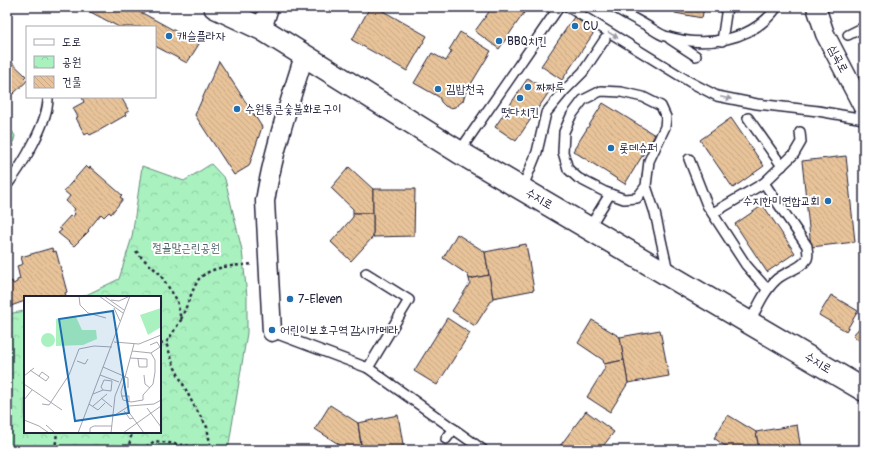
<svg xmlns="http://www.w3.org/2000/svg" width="871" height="457" font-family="Pangolin,'Poor Story',sans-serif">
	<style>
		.park { fill: url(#park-crowns); stroke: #668a7d }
		.building { fill: url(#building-back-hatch); stroke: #22223b }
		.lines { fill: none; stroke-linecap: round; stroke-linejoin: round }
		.service-casing { stroke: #22223b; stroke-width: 12 }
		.minor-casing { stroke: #22223b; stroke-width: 21 }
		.secondary-casing { stroke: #22223b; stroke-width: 25 }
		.path { stroke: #22223b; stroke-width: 2.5; stroke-dasharray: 3 3; stroke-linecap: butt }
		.service { stroke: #fff; stroke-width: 9 }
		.minor { stroke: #fff; stroke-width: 18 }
		.secondary { stroke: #fff; stroke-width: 22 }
		.oneway { fill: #9c9ca7 }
		.poi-dot { fill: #1f6fb2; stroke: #fff; stroke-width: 1.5 }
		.labels { text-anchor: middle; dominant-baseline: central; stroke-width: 4; stroke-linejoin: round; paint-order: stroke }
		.poi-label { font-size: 12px; fill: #22223b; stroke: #fff; text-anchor: start }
		.street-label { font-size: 12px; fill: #22223b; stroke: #fff }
		.park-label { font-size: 12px; fill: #4a6063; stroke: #fff }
		.inset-road { fill: none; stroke: #a7a7b1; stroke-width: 1 }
		.view { fill: #1f6fb2; fill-opacity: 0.15; stroke: #1f6fb2; stroke-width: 2 }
		.inset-edge { fill: none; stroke: #22223b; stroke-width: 2 }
	</style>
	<defs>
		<pattern id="park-crowns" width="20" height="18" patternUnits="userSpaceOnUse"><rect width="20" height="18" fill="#a9f1bf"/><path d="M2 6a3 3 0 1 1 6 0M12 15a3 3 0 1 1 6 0" fill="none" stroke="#91cea5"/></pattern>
		<pattern id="building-back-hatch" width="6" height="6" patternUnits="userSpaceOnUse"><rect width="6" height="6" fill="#e8c399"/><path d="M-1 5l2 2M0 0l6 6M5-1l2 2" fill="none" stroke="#c7a785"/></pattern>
	</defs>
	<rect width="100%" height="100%" fill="#fff"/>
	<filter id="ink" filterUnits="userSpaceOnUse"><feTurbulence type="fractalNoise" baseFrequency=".025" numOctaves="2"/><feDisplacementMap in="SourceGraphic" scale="8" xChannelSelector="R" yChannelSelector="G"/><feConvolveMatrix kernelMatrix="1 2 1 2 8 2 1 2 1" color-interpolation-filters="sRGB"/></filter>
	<g filter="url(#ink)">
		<g class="park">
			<path d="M12,131L15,136L10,155L7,158V132Z"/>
			<path d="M211,164L225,179L242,250L247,296V333L228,450H7V390L8,380L7,367V314L25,311V432H160V297H82L119,279L132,237L142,166L184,181Z"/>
		</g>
		<g class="building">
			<path d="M81,7H129L146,15L199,44L187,63L155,46V27H119Z"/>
			<path d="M370,7H376L427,36L407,71L352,40Z"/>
			<path d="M489,7H528L499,49L475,31L491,9Z"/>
			<path d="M676,7H704L702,18L675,13Z"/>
			<path d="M574,17L595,31L562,80L541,66Z"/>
			<path d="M460,32L491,51L465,94L463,101L455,107L450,108L445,106L441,102L439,97L414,83L432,53L446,61L452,51L449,50Z"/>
			<path d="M7,58L26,76L24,78L27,81L13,94L11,93L7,97Z"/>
			<path d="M219,61L262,127L249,166L234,175L195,115Z"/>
			<path d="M528,78L549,92L516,141L495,127Z"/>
			<path d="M82,97H121L129,111L125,113L126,115L100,130L90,135L88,133L85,135L76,118L78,117L73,108L84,102Z"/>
			<path d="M603,103L655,135L625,184L573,151Z"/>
			<path d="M731,118L764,166L733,188L700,140Z"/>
			<path d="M846,156L855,242L811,247L802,161Z"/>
			<path d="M86,166L89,169L90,167L122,195L120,197L123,199L111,214L109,212L104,217L101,214L88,230L89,231L74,246L58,233L62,230L59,228L70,216L72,218L75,214L73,212L75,209L66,201L70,196L64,191Z"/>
			<path d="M349,167L373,189V213H353V209L331,188Z"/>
			<path d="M373,189H415L414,236L373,237Z"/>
			<path d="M763,205L795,253L767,272L735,224Z"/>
			<path d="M353,213H373V237L351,261L331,242L353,217Z"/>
			<path d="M457,234L485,252L489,275L469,279L468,275L443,258Z"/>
			<path d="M526,244L534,290L493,298L485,252Z"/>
			<path d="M52,248L53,252L56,251L67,292L65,293L66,296L25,297V301L8,307L7,306V283L12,281L13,284L17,282V280L20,279L17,266L23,264L21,257Z"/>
			<path d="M489,275L493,298L475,326L452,311L470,283L469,279Z"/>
			<path d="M831,295L858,311L846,331L819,315Z"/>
			<path d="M447,318L470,333L437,385L414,371Z"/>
			<path d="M592,320L620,337L624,360L604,364L603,360L578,343Z"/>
			<path d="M864,323V345L853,335Z"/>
			<path d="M660,330L669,376L628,383L620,337Z"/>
			<path d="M624,360L628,383L610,412L587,397L605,368L604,364Z"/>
			<path d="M330,405L358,423L361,446L341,450L340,445L315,429Z"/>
			<path d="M586,411L614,432L600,450H557Z"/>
			<path d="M398,415L404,450H362L358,423Z"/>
			<path d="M728,415L756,432L759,450H731L714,438Z"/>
			<path d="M797,425L801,450H759L756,432Z"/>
			<path d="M361,446L362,450H341Z"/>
		</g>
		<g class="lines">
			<defs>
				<g id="service">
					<path d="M568,7L690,82L717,96L757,104L818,111L864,119"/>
					<path d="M614,7C625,14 637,20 649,27C654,30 659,34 665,36C704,48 752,42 777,7"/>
					<path d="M848,35L864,27"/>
					<path d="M670,39L696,56"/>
					<path d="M722,41L727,7"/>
					<path d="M748,118L782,166"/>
					<path d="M459,152L559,7"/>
					<path d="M689,159L707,205L746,265L767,289"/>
					<path d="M7,185C22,166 49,121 48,97"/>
					<path d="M646,186L637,198L624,199L605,192L578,178L568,169L563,152L564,132L571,116L583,100L601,91L621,92L643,97L661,106L666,117L665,127L649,161L646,186L655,213L668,271"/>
					<path d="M522,189L537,152L546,113L565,90L583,72L605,39"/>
					<path d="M713,213L764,183L794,154L801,142L800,132"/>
					<path d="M589,228L610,194"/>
					<path d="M366,273L409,300L368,368"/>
					<path d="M750,322C757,308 764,291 776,280C784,272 801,269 807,259C809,255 807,250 807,246L764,183"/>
					<path d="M272,332L368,368L483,450"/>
					<path d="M446,439L454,429"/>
				</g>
				<g id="minor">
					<path d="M816,7L825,34L864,109"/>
					<path d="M262,29L269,7"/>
					<path d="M272,332L265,201C273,152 289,104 304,56"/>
				</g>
				<path id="secondary" d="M215,7L262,29L459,152L864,390"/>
			</defs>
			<use href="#service" class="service-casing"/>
			<use href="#minor" class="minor-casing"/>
			<use href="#secondary" class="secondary-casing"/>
			<g class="path">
				<path d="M136,251L141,257L159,273L177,300L181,320L166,343L175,368L193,404L207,427L211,449"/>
				<path d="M181,319C185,311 194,285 199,279C212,265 236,266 253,264"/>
				<path d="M160,344L166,343"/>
				<path d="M55,450L57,432"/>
				<path d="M93,450L99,447L120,450"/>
				<path d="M128,450L132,432"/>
				<path d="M141,450L155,441L217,450"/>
			</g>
			<use href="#service" class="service"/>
			<use href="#minor" class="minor"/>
			<use href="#secondary" class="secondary"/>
		</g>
		<defs><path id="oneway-solid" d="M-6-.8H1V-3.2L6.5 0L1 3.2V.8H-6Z"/></defs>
		<g class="oneway">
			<use href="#oneway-solid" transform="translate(613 35) rotate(31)"/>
			<use href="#oneway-solid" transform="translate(726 98) rotate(12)"/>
		</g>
	</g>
	<g class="poi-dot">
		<circle cx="575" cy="26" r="4"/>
		<circle cx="169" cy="36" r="4"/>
		<circle cx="499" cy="41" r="4"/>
		<circle cx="528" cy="87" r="4"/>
		<circle cx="438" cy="89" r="4"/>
		<circle cx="520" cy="98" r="4"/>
		<circle cx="237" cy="109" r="4"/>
		<circle cx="611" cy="148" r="4"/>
		<circle cx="828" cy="201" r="4"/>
		<circle cx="290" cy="299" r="4"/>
		<circle cx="272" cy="330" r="4"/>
	</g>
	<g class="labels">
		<g class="poi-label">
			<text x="583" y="26">CU</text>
			<text x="177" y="36">캐슬플라자</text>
			<text x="507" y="41">BBQ치킨</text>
			<text x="536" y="87">짜짜루</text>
			<text x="446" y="89">김밥천국</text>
			<text x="245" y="109">수원통큰숯불화로구이</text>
			<text x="520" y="112" text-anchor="middle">떳다치킨</text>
			<text x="619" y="148">롯데슈퍼</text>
			<text x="820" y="201" text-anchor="end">수지한미연합교회</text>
			<text x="298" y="299">7-Eleven</text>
			<text x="280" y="330">어린이보호구역 감시카메라</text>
		</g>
		<g class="street-label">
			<text transform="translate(838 59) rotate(63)">심곡로</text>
			<text transform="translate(539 199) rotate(30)">수지로</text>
			<text transform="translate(818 363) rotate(31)">수지로</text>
		</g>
		<g class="park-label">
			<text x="186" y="248">절골말근린공원</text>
		</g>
	</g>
	<g transform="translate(24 296)">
		<rect width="137" height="137" fill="#fff"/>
		<path d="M137,12V31L124,39L116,19Z" fill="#a9f1bf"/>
		<path d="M52,21L58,34H72L73,43L59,49L32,50V23Z" fill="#a9f1bf"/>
		<path d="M17 44a7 7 0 1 1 14 0a7 7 0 1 1-14 0Z" fill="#a9f1bf"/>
		<path class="inset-road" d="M55,0L56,9L64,17L82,22M75,0L99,17M80,0L100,14M87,4L95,5L106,0M90,12L96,25M90,46L115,48L137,39M126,49L133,46L136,51L127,57M108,55L127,57L131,64V76L129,88L119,99V104L107,106L99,104L97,96L110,48M106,62L123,63V71H115L114,63M53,65L61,68L64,63M79,71L104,82V92M6,74L22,85L25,81L18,76L15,80M76,79L95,86M120,79L121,88L126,92M0,80L10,72M0,88L38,114M69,98L79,94L87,95L88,85L80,84L77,91L79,94M97,100H105V106M77,102L88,111M0,104L8,94M18,108L25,109L45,79L55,53L70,50L88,51M65,108L74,114L81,107M69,110L83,98M123,112L137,131M100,115L106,123L109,122M104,115L120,137M91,119L105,110L130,108L137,104M0,124L15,130L25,137M22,129L31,137M54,137L106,0M66,137V132L70,130H88M87,137L91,100L99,80M99,137L137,110"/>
		<path class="view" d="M89,15L105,117L51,125L35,23Z"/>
		<rect width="137" height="137" class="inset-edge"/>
	</g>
	<rect width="871" height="457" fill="none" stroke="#fff" stroke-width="24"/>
	<rect x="12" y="12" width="847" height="433" fill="none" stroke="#22223b" stroke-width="1.5" filter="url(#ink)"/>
	<rect x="26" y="26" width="130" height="72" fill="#ffffff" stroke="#a7a7b1"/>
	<rect x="34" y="39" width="20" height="6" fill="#ffffff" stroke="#a7a7b1"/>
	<text x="62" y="46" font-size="12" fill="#22223b">도로</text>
	<rect x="34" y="56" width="20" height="12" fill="url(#park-crowns)" stroke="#a7a7b1"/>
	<text x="62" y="66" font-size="12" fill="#22223b">공원</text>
	<rect x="34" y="76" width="20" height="12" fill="url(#building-back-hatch)" stroke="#a7a7b1"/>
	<text x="62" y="86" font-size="12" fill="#22223b">건물</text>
</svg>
